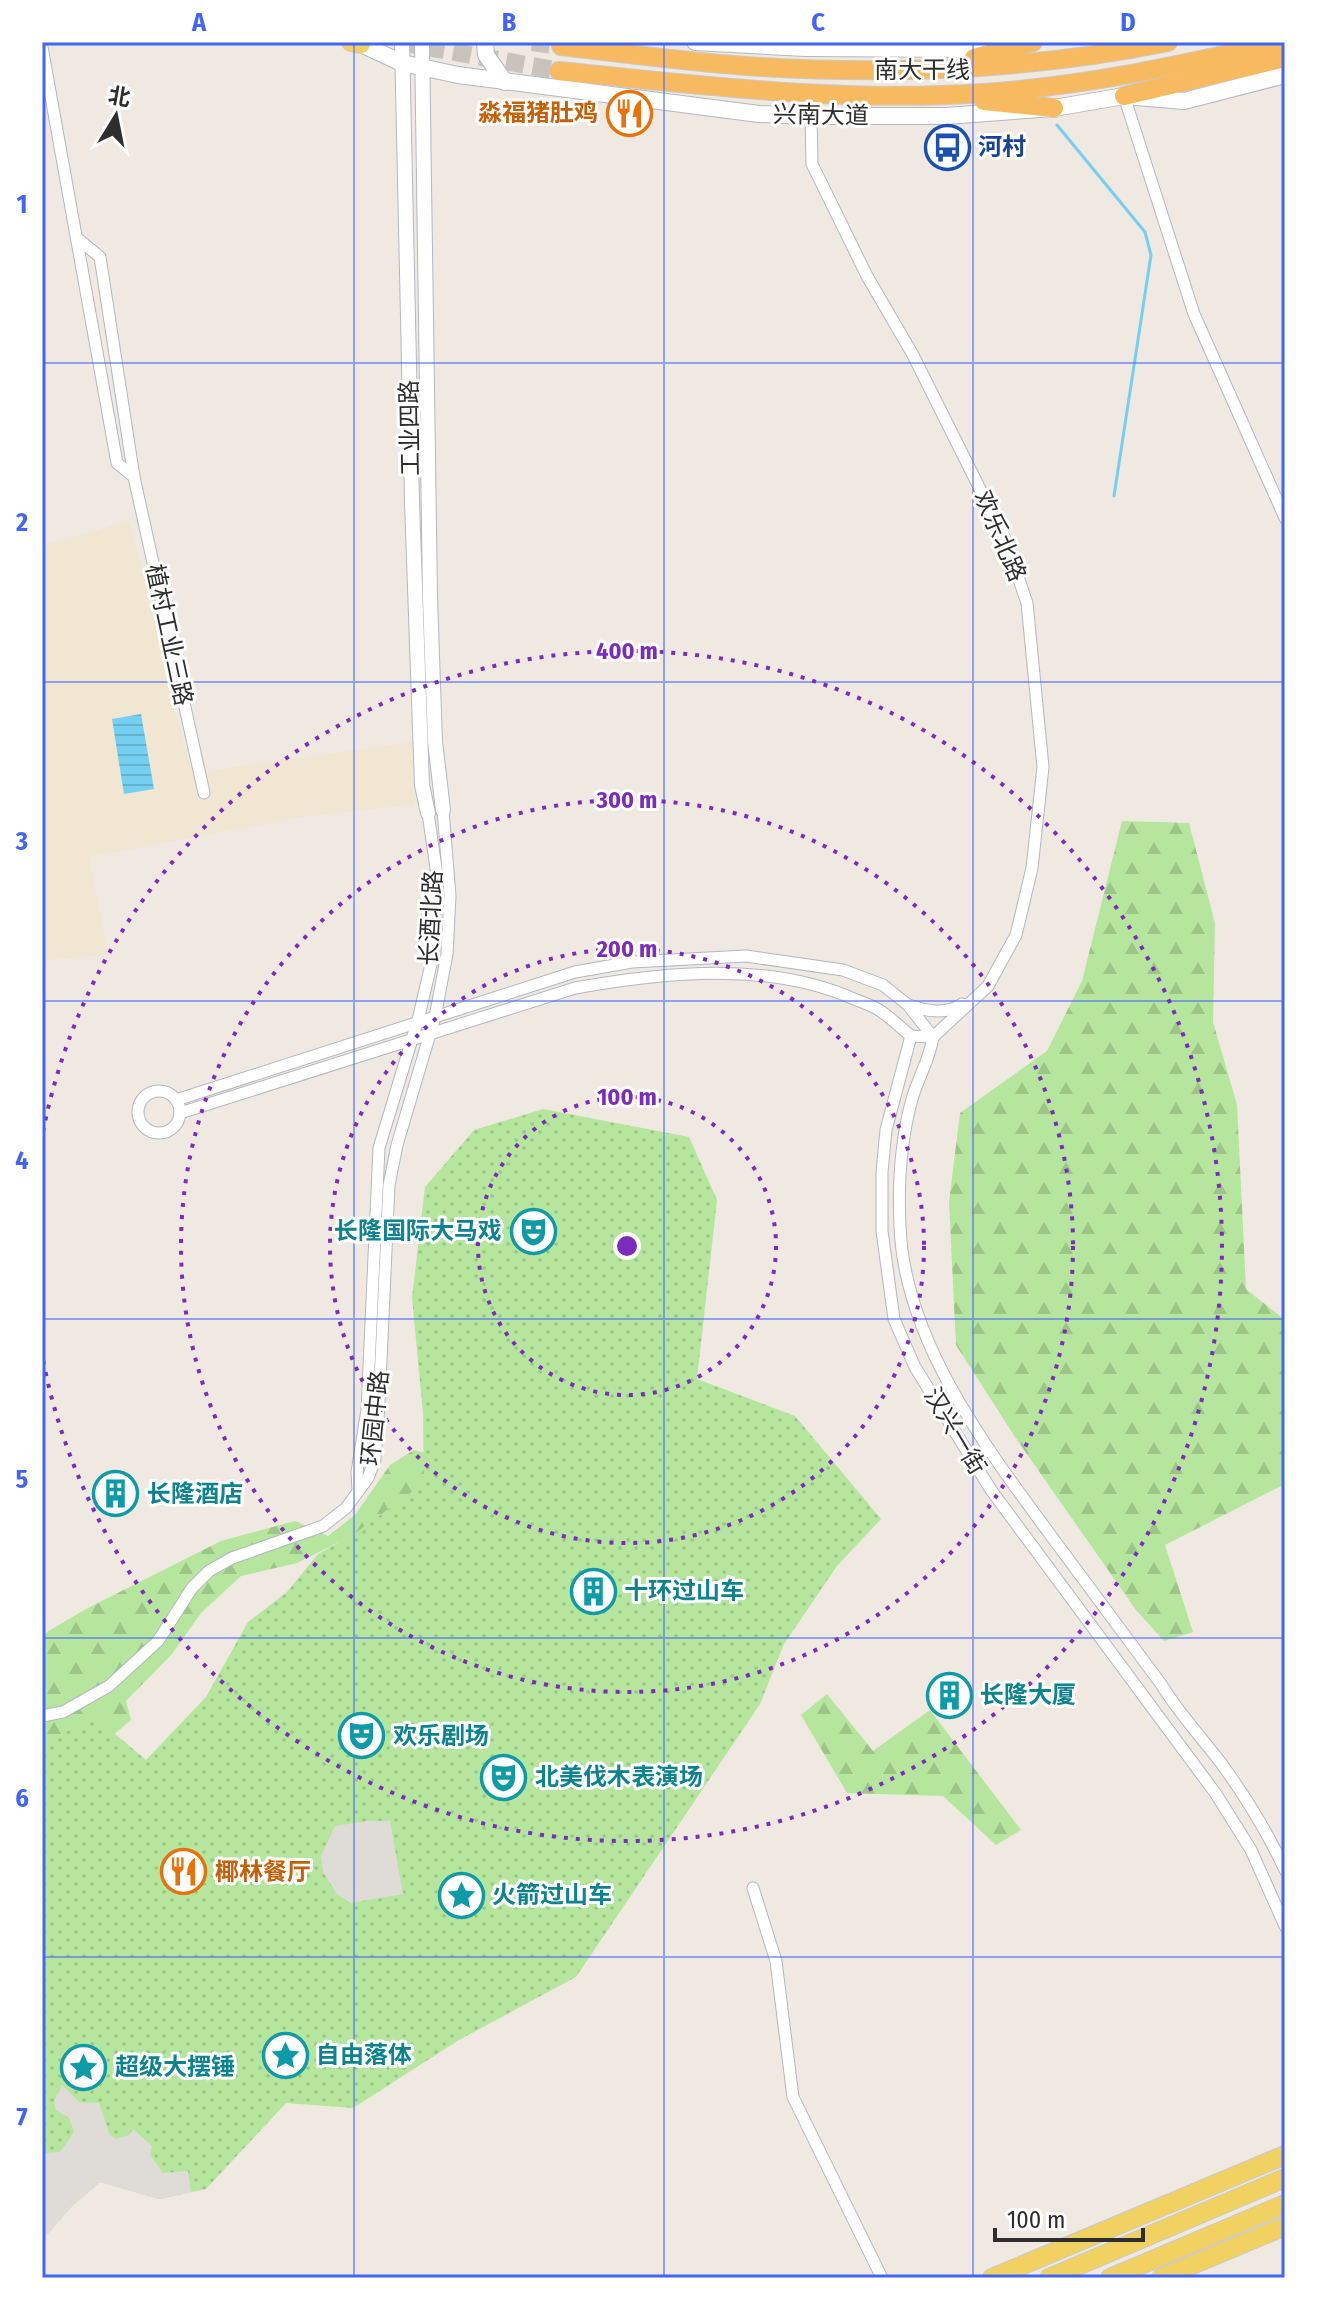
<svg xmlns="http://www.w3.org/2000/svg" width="1327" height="2320" font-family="'Fira Sans Condensed','Noto Sans SC',sans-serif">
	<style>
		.education { fill: #f0e6d1 }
		.forest { fill: url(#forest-firs) }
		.park { fill: url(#park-dots) }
		.plaza { fill: #dfdcd8 }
		.water { fill: url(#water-rules) }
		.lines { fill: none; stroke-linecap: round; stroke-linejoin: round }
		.stream { stroke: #75cff0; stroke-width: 3 }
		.trunk-tunnel { stroke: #c8c4bd; stroke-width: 18; stroke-dasharray: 18 9; stroke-linecap: butt }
		.minor-casing { stroke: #b4b7c1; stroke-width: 13 }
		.tertiary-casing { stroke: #b4b7c1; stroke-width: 16 }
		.secondary-casing { stroke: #b4b7c1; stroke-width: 18 }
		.primary-casing { stroke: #c9c9c9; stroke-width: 20 }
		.trunk-casing { stroke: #c9c9c9; stroke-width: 20 }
		.minor { stroke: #fff; stroke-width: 11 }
		.tertiary { stroke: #fff; stroke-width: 14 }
		.secondary { stroke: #fff; stroke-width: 16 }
		.primary { stroke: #f2d163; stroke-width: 18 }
		.trunk { stroke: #f8ba60; stroke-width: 18 }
		.grid { fill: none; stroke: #4264fb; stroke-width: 2; stroke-opacity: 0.55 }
		.ring { fill: none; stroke: #7b2cbf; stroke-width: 4; stroke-dasharray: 4 8 }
		.labels { text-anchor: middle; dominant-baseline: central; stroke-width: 6; stroke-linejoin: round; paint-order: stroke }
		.street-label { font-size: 24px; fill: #2e2e2e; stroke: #fff }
		.food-label { font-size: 24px; font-weight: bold; fill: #c56008; stroke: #fff; text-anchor: end }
		.transit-label { font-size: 24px; font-weight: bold; fill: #164399; stroke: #fff; text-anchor: start }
		.culture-label { font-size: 24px; font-weight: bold; fill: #0d838f; stroke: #fff; text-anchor: start }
		.centre { fill: #7b2cbf; stroke: #fff; stroke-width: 4 }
		.ring-label { font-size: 24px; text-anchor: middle; font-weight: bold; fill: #7b2cbf; stroke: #fff; stroke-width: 6; stroke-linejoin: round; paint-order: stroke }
		.neatline { fill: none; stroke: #4264fb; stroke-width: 3 }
		.grid-label { font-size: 26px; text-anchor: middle; font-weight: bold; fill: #4264fb }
	</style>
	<defs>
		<pattern id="forest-firs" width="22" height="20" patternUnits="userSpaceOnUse" patternTransform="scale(2)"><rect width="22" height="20" fill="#b6e59e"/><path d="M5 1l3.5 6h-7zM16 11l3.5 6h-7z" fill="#9dc588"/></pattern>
		<pattern id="park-dots" width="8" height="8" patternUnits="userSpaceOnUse" patternTransform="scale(2)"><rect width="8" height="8" fill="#b6e59e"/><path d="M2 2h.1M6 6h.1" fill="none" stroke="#9dc588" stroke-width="1.8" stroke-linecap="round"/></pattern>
		<pattern id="water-rules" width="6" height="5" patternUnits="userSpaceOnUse" patternTransform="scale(2)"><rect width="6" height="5" fill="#75cff0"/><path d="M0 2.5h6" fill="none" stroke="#66b2ce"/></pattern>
	</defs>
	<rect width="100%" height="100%" fill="#efe9e1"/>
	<path class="education" d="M129,521L148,591L168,687L193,773L413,742L415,804L302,817L89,857L108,954L42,961V546Z"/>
	<g class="forest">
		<path d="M1122,821L1189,823L1215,923L1213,1022L1237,1105L1246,1289L1285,1320V1484L1165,1545L1193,1632L1164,1641L1136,1610L1015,1437L956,1345L949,1202L960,1113L1047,1051L1082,981Z"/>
		<path d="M414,1450L442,1457L446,1489L297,1563L241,1576L201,1613L172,1654L126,1701L131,1720L100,1746L42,1753V1635L86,1609L221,1541L295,1521L328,1536L355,1515L390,1465Z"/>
		<path d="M827,1694L873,1751L930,1710L1021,1830L996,1845L943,1796L847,1793L801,1715Z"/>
	</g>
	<path class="park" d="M543,1109L689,1137L717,1200L697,1379L795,1416L881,1519L837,1566L784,1644L760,1704L576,1977L459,2040L353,2108L286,2103L206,2189L159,2199L100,2182L72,2206L42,2240V1744L95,1717L146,1760L206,1697L248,1622L287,1592L318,1554L354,1534L424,1483L423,1413L412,1298L425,1187L474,1130Z"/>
	<g class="plaza">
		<path d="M368,1821H390L403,1894L350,1903L337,1894L323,1872L321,1856L335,1826Z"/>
		<path d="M62,2085L79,2102L99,2103L110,2135L116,2139L129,2135L133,2129L152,2146L150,2155L163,2173L188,2171L191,2192L159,2199L100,2182L72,2206L42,2240V2153L60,2152L74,2132L69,2118L56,2110L54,2101Z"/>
	</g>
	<path class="water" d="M141,714L154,789L124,794L112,719Z"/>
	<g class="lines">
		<path class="stream" d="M1057,125L1145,232L1151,255L1114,496"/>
		<g class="trunk-tunnel">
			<path d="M400,42L559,71"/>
			<path d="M532,42L561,46"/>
		</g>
		<defs>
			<g id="minor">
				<path d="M42,47L117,463L134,477"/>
				<path d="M1124,96L1194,314L1285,518"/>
				<path d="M811,116L812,164L867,276L913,355L1005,539L1027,603L1043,767L1032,868L1016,935L988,986L933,1037L911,1036"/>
				<path d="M78,239L100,257L134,477L204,793"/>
				<path d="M909,1005C925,1011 947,1015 962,1004"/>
				<circle cx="159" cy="1112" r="21"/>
				<path d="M176,1100L575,972L632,962L746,956L843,970L883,985L908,1005L933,1037C930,1059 918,1078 912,1099C901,1139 898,1185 900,1226C904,1339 984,1445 1049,1533C1086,1583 1123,1633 1161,1684C1178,1712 1201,1737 1221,1763C1245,1796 1268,1833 1285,1870"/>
				<path d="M180,1113L575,988C665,972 768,961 854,999C864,1003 874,1006 882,1012C892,1019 901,1028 911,1036L886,1130L882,1172V1231L894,1319L915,1367L991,1490L1216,1794L1251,1850L1285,1926"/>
				<path d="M358,1490L357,1472L367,1410L379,1148L419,1016L432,960L437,875L428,813"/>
				<path d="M42,1716L63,1712L109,1686L158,1641L192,1588L209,1571L232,1558L323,1526L346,1508L368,1478L375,1459L379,1404L389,1185L397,1145L435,1017L447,954L450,896L443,810"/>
				<path d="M753,1888L776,1961L793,2097L882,2278"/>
			</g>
			<g id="tertiary">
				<path d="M402,42L412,502L422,785L428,813"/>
				<path d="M422,42L430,597L435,741L443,810"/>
			</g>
			<g id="secondary">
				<path d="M485,42L486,55L505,82"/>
				<path d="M695,42L806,48L967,49L995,46"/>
				<path d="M361,44L402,63L458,75L759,114L811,116H946L1054,108L1124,96L1184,101L1285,75"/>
			</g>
			<g id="primary">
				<path d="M351,42L361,44"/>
				<path d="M992,2278L1285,2155"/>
				<path d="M1049,2278L1285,2178"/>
				<path d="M1110,2278L1285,2204"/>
				<path d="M1161,2278L1285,2226"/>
			</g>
			<g id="trunk">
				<path d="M561,46C628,54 695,63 761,67C896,75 1036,69 1168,42"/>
				<path d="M974,58L1033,42"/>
				<path d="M559,71C700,85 841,103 983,93C1084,86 1183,65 1281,42"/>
				<path d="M1124,96L1285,58"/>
				<path d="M984,101L1054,108"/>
			</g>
		</defs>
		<use href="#minor" class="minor-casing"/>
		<use href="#tertiary" class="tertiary-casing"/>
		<use href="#secondary" class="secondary-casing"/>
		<use href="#primary" class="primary-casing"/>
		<use href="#trunk" class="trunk-casing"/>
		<use href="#minor" class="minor"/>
		<use href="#tertiary" class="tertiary"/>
		<use href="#secondary" class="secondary"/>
		<use href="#primary" class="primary"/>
		<use href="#trunk" class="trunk"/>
	</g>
	<path class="grid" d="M354,42V2278M664,42V2278M973,42V2278M42,363H1285M42,682H1285M42,1001H1285M42,1319H1285M42,1638H1285M42,1957H1285"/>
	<g class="ring">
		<circle cx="627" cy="1246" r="149"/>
		<circle cx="627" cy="1246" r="297"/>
		<circle cx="627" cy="1246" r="446"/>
		<path d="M43 1132A595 595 0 1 1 43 1360"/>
	</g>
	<defs>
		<symbol id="restaurant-ring" viewBox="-11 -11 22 22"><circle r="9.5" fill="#fff" stroke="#e8710a" stroke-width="1.5"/><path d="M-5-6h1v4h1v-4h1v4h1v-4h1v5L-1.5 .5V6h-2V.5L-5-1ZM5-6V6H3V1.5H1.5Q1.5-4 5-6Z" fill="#e8710a"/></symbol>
		<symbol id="bus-ring" viewBox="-11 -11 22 22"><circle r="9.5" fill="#fff" stroke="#1a4fb4" stroke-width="1.5"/><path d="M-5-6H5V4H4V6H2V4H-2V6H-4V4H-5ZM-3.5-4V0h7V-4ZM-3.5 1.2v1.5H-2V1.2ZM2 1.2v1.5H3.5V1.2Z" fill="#1a4fb4"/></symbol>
		<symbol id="theatre-ring" viewBox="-11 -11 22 22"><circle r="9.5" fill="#fff" stroke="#0f9aa8" stroke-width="1.5"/><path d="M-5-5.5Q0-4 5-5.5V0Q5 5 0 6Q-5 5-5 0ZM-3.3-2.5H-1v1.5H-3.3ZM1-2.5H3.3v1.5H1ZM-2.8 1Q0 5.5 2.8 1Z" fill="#0f9aa8"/></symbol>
		<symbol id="building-ring" viewBox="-11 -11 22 22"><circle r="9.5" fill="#fff" stroke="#0f9aa8" stroke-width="1.5"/><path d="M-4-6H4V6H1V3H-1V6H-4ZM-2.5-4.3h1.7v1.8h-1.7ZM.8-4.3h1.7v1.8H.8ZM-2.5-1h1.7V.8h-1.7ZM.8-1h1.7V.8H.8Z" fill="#0f9aa8"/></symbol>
		<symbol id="sight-ring" viewBox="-11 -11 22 22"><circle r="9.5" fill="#fff" stroke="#0f9aa8" stroke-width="1.5"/><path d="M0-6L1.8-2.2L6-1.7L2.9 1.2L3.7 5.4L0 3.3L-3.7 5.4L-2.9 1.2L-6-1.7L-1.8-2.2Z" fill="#0f9aa8"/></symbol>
	</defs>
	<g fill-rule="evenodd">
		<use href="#restaurant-ring" x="604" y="88" width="51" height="51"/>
		<use href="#bus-ring" x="922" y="122" width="51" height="51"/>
		<use href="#theatre-ring" x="508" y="1206" width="51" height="51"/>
		<use href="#building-ring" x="90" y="1468" width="51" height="51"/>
		<use href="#building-ring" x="568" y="1566" width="51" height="51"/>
		<use href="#building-ring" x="924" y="1670" width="51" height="51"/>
		<use href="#theatre-ring" x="336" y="1710" width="51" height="51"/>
		<use href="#theatre-ring" x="478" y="1752" width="51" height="51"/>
		<use href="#restaurant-ring" x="158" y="1846" width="51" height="51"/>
		<use href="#sight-ring" x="436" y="1870" width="51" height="51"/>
		<use href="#sight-ring" x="260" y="2030" width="51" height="51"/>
		<use href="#sight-ring" x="58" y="2042" width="51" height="51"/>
	</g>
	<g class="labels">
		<g class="street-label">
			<text x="922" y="70">南大干线</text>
			<text transform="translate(821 115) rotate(1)">兴南大道</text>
			<text transform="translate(410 428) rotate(-91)">工业四路</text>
			<text transform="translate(1000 536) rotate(67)">欢乐北路</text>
			<text transform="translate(169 635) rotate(78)">植村工业三路</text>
			<text transform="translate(431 918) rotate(-87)">长酒北路</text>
			<text transform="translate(375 1418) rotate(-84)">环园中路</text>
			<text transform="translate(955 1431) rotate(59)">汉兴一街</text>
		</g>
		<g class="food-label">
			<text x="598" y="113">淼福猪肚鸡</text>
			<text x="215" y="1872" text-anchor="start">椰林餐厅</text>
		</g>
		<g class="transit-label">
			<text x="978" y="147">河村</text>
		</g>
		<g class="culture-label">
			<text x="502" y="1231" text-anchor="end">长隆国际大马戏</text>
			<text x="147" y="1494">长隆酒店</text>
			<text x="624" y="1591">十环过山车</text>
			<text x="980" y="1695">长隆大厦</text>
			<text x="393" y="1736">欢乐剧场</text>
			<text x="535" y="1777">北美伐木表演场</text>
			<text x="492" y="1895">火箭过山车</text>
			<text x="316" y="2055">自由落体</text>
			<text x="115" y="2067">超级大摆锤</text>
		</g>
	</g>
	<circle cx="627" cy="1246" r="12" class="centre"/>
	<g class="ring-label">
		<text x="627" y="659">400 m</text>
		<text x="627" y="808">300 m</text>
		<text x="627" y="957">200 m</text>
		<text x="627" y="1105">100 m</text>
	</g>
	<rect width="1327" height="2320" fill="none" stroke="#ffffff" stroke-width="88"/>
	<g transform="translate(116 116) rotate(10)" stroke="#ffffff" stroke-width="6" paint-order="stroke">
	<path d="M0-6L14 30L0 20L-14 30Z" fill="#2e2e2e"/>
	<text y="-12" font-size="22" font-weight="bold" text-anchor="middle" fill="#2e2e2e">北</text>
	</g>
	<path d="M995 2228v12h148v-12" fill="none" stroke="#2e2e2e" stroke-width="4"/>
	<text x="1007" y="2228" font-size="24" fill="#2e2e2e" stroke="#ffffff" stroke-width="6" paint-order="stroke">100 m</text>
	<rect x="44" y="44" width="1239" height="2232" class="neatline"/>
	<g class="grid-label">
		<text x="199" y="31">A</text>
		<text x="509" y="31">B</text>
		<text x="818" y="31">C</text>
		<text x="1128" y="31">D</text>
		<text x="22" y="213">1</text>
		<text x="22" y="531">2</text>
		<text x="22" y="850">3</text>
		<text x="22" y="1169">4</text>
		<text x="22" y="1488">5</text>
		<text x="22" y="1807">6</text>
		<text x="22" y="2126">7</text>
	</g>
</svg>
